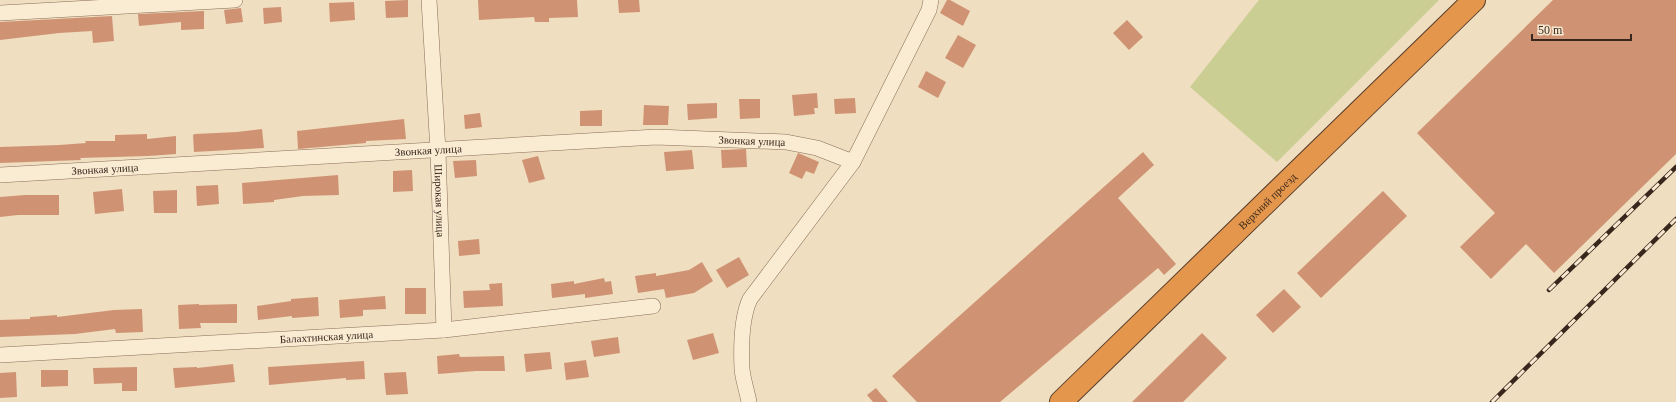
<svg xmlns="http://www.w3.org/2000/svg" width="1676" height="402" font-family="Georgia,serif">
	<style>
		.green { fill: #cbce93 }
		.building { fill: #cf9374 }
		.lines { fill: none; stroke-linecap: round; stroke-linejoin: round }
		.street-casing { stroke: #896e57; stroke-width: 16 }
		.highway-casing { stroke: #563c2c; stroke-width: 24 }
		.street { stroke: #faebd3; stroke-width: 15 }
		.highway { stroke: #e3964c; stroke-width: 22 }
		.rail-casing { stroke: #38271c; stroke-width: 4.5 }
		.rail { stroke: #f7e8cf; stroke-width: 3; stroke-dasharray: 9; stroke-linecap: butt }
		.labels { text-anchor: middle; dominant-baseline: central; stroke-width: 3; stroke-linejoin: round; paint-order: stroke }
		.street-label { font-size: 11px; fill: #38271c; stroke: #f7e8cf }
	</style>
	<rect width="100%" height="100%" fill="#efdebf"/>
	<path class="green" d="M1259,0H1439L1277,162L1190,87Z"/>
	<g class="building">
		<path d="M408,0V17L386,18L385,1Z"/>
		<path d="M478,0H577L578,17L549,18V22H535L534,17L479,20Z"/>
		<path d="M618,0H639L640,12L619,13Z"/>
		<path d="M947,0H950L970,11L963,26L940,13Z"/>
		<path d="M1553,0H1676V154L1554,273L1526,244L1491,279L1460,247L1495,213L1417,133Z"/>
		<path d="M354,2L355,20L330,22L329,3Z"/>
		<path d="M281,7L282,22L264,24L263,8Z"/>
		<path d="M241,8L243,22L226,24L224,10Z"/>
		<path d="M204,11V29L181,30V22L139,26L138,14Z"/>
		<path d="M112,16L114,41L93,43L92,31L59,33L0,40V22Z"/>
		<path d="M1127,20L1143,37L1129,50L1113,33Z"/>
		<path d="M958,35L976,45L963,68L945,58Z"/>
		<path d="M926,71L946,82L938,98L918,87Z"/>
		<path d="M817,93L818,108H814L815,114L794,116L792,95Z"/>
		<path d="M855,98L856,113L835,114L834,99Z"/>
		<path d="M739,99H760V118L740,119Z"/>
		<path d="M717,103V118L688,120L687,104Z"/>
		<path d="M644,105L669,106L668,125H643Z"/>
		<path d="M602,110V126H580V111Z"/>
		<path d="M480,113L482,127L465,129L464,115Z"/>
		<path d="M404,119L406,139L366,141V143L298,149L297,131Z"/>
		<path d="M262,129L264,148L194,152L193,135L195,134L237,132Z"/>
		<path d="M147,134V139L176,136V154L148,156L80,158L81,160L0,163V147L59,145L86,143L85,141H115V135Z"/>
		<path d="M746,149L747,167L722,168L721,150Z"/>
		<path d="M692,150L694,169L666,171L664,152Z"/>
		<path d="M1143,152L1154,165L1118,198L1176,264L1164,275L1158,268L1000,402H917L892,376Z"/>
		<path d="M798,153L819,162L814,174L806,171L802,179L789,173Z"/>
		<path d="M538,156L545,179L529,183L522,160Z"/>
		<path d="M476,160L477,176L455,178L453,161Z"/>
		<path d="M412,170L413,191L393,192V171Z"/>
		<path d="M338,175L339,195L303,196L274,200V202L243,204L242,183Z"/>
		<path d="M218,185L219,204L197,206L196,186Z"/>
		<path d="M122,189L124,211L95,214L93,192Z"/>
		<path d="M177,190V213H154L153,191Z"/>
		<path d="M1383,191L1407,216L1321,298L1297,273Z"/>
		<path d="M25,195H59V215H18L0,217V197Z"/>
		<path d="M479,239L480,254L459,256L458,241Z"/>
		<path d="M739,257L749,275L727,288L716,270Z"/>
		<path d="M702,262L713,281L694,293L666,298L664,289L638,293L635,276L656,273V276L689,270Z"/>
		<path d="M604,278L605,282L611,281L613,294L585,298V294L552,298L551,284L574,281V284Z"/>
		<path d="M502,283L503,306L464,308L463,291L490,290L489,284Z"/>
		<rect x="405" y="288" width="21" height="26"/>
		<path d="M1284,289L1301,307L1273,333L1256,315Z"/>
		<path d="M385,296L386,309L363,310V316L340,318L339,300Z"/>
		<path d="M318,297L319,316L292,318V316L258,320L257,306L291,301V299Z"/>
		<path d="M199,304V305L237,304V323H200L201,328L179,329L178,305Z"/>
		<path d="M142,309L143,332L116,333L115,329L75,334L0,337V320L30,319V317L57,315V317L114,310Z"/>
		<path d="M713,333L719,353L693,360L687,340Z"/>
		<path d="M1202,333L1227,358L1183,402H1132Z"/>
		<path d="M618,337L620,353L594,357L591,341Z"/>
		<path d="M550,352L552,369L526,372L524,354Z"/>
		<path d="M459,354L460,357L504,356L505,371H476L438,374L437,356Z"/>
		<path d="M586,360L589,377L566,380L564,363Z"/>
		<path d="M364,361L365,379L346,380V378L269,385L268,367Z"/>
		<path d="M233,364L235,382L175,388L173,368L197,367V368Z"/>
		<path d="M137,367V391H122V383L94,384L93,368Z"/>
		<path d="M41,370H68V386L41,387Z"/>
		<path d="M16,372L17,397L0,398V373Z"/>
		<path d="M406,372L408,394L386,395L384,373Z"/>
		<path d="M876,388L880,393L888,402H873L867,395Z"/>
	</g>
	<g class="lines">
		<defs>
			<g id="street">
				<path id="s1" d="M429,0L438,151L444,330"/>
				<path d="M0,13L235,0"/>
				<path id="s2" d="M0,175L656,137L786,142L817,148L853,162"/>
				<path id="s3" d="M0,355L444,330L653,306"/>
				<path d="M749,402C747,391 743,380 742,369C741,347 741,318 750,299L853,162L929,10L931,0"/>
			</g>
			<g id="highway">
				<path id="s4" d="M1061,402L1474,0"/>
			</g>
		</defs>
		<use href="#street" class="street-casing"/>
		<use href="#highway" class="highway-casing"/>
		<use href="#street" class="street"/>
		<use href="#highway" class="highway"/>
		<defs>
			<g id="rail">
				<path d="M1549,290L1676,167"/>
				<path d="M1492,402L1676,219"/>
			</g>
		</defs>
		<use href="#rail" class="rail-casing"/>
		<use href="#rail" class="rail"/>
	</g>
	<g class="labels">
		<g class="street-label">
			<text stroke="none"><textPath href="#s2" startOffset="753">Звонкая улица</textPath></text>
			<text stroke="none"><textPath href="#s2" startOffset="429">Звонкая улица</textPath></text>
			<text stroke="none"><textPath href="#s2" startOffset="105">Звонкая улица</textPath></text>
			<text stroke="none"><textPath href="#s1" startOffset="201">Широкая улица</textPath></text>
			<text stroke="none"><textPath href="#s4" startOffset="288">Верхний проезд</textPath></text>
			<text stroke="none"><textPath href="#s3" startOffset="327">Балахтинская улица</textPath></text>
		</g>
	</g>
	<path d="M1532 34v6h99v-6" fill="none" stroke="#38271c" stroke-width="2"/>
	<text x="1538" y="34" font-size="12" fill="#38271c" stroke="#f7e8cf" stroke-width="3" paint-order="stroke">50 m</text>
</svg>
